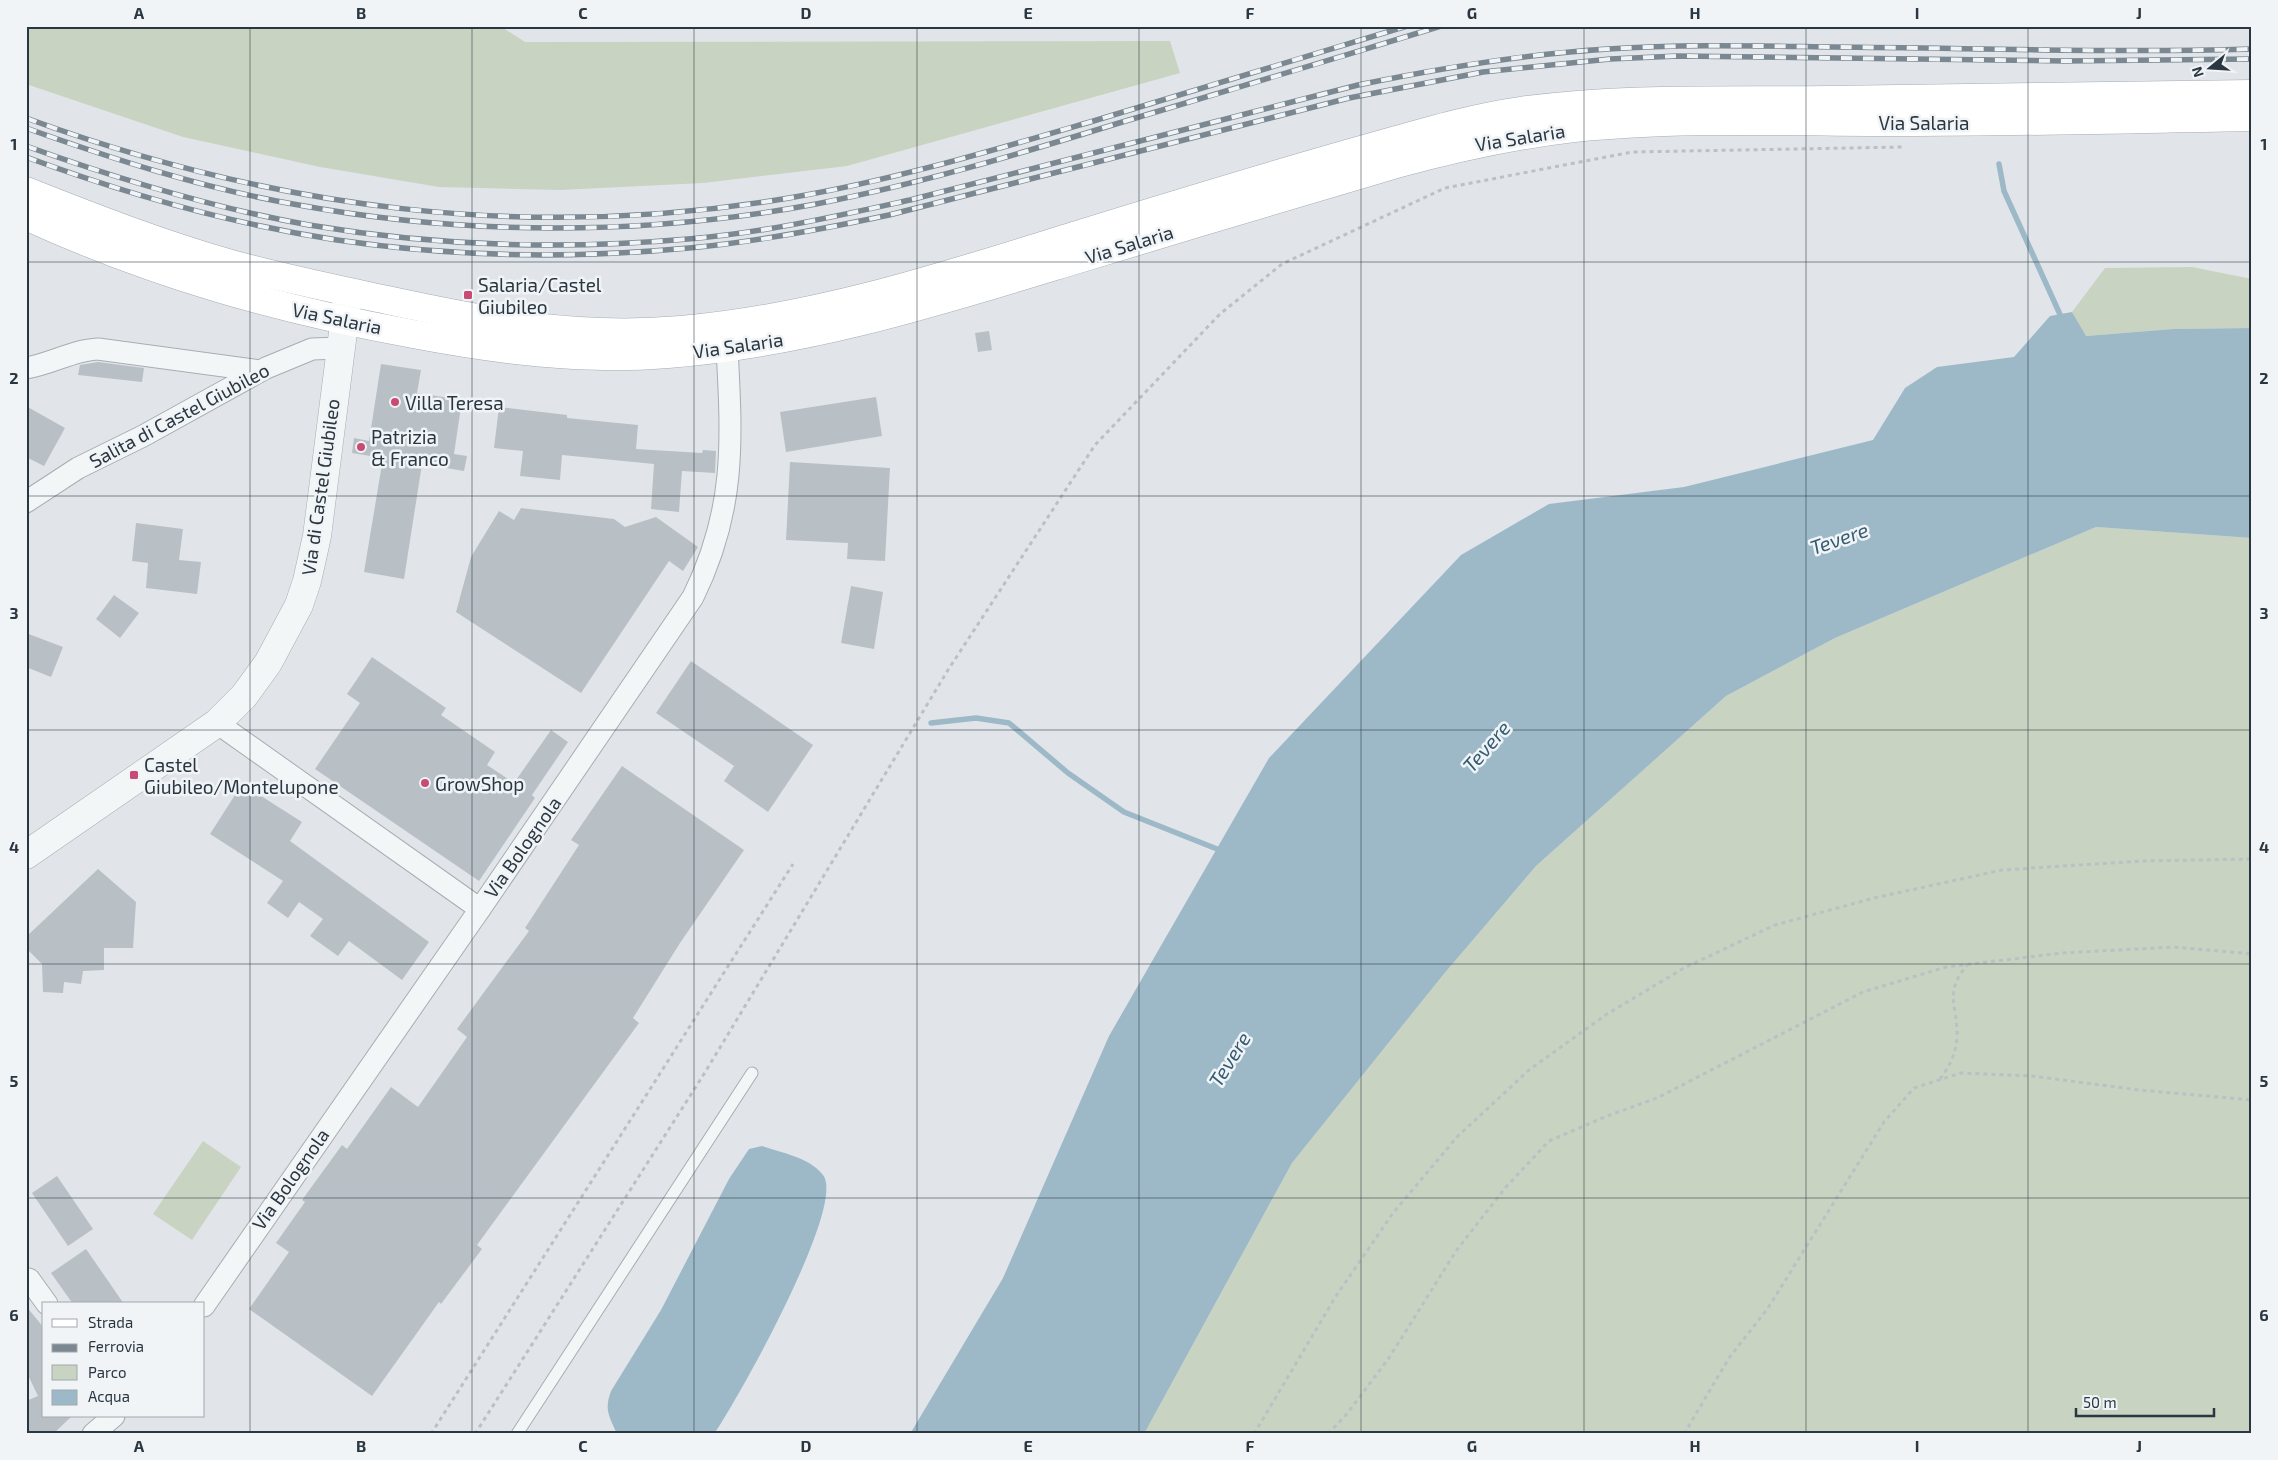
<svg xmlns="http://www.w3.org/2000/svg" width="2278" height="1460" font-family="'Exo 2',sans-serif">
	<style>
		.green { fill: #c9d3c2 }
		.water { fill: #9db9c8 }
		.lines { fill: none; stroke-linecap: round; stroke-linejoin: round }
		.stream { stroke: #9db9c8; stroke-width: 5.5 }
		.building { fill: #b8c0c6 }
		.service-casing { stroke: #a6adb3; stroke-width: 13 }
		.minor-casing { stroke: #a6adb3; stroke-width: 23 }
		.tertiary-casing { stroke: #a6adb3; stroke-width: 29 }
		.primary-casing { stroke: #a1acb4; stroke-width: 29 }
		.path { stroke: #bbc0c4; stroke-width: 3; stroke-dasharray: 4 4; stroke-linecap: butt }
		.service { stroke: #f3f6f7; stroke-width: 11 }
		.minor { stroke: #f3f6f7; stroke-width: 21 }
		.tertiary { stroke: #f3f6f7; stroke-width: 28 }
		.primary { stroke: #fff; stroke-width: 28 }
		.rail-casing { stroke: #7b8892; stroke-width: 5.5 }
		.rail { stroke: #f0f4f7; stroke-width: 4; stroke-dasharray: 11; stroke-linecap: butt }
		.grid { fill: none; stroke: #2a3640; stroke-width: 1; stroke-opacity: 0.55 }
		.poi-dot { fill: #c94a73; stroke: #f0f4f7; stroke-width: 2 }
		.labels { text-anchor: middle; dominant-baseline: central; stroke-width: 5; stroke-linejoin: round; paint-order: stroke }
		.street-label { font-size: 19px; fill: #2a3640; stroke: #f0f4f7 }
		.poi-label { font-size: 19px; fill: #2a3640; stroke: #f0f4f7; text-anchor: start }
		.water-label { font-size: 20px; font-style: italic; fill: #355b73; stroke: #f0f4f7 }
		.neatline { fill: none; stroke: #2a3640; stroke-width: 2 }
		.grid-label { font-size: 16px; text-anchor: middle; font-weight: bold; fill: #2a3640 }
	</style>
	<rect width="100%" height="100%" fill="#e1e5e9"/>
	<g class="green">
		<path d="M26,26H500L525,42L1170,41L1180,73L847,166L703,183L560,190L439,187L320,167L183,137L26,84Z"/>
		<path d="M2192,267L2252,279V328L2173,329L2085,336L2072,312L2105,268Z"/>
		<path d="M2096,527L2252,538V1434H1144L1292,1163L1443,975L1536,866L1726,696L1835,638Z"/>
		<path d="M203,1141L241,1167L192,1240L153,1214Z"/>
	</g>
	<g class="water">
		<path d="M2072,312L2086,336L2173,329L2252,328V538L2096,527L1835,638L1726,696L1536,866L1443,975L1292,1163L1144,1434H910L1003,1278L1109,1036L1269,758L1461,555L1549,504L1684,487L1873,440L1905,388L1937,367L2014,357L2050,316Z"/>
		<path d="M762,1146C782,1153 809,1157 823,1175C847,1205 737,1401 714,1434H617C609,1416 604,1410 611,1391L661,1310L729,1179L749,1149Z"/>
	</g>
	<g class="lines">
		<g class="stream">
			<path d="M1999,164L2004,191L2063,321"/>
			<path d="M931,723L976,718L1009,723L1068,773L1124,812L1217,849"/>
		</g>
	</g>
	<g class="building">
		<path d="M989,331L992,350L978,352L975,333Z"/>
		<path d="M98,362L144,368L142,382L78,375L80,365Z"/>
		<path d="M381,364L421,370L417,393L462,400L454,454L467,456L464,471L422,464L404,579L364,572L383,458L352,453L354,438L369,441Z"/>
		<path d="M876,397L882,436L786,452L780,412Z"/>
		<path d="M26,406L65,428L44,466L26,457Z"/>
		<path d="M499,407L567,415V418L638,425L636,449L702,453L703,450L716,451L715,473L682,471L679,512L651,509L654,464L562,455L560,480L520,476L523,451L494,448Z"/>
		<path d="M790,462L890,468L885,561L847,559L848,543L786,540Z"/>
		<path d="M521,508L614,519L625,527L656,517L698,547L683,571L669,561L581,693L456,612L471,557L499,511L514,520Z"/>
		<path d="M136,523L183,529L179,560L201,562L197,594L146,588L148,563L132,561Z"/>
		<path d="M851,586L883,592L874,649L841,643Z"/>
		<path d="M114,595L139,613L120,638L96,619Z"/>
		<path d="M26,633L63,647L51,677L26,667Z"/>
		<path d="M372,657L446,708L441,715L495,752L487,765L514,783L551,730L568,742L532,795L535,798L479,881L315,769L360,703L347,694Z"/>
		<path d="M691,661L813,745L768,812L724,781L734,766L656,713Z"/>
		<path d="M622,766L744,850L680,943L633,1018L639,1023L477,1245L482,1249L441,1304L439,1302L372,1396L249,1309L289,1252L276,1243L305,1202L302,1200L342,1145L347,1149L391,1087L418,1107L467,1037L457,1029L529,931L525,928L579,845L571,840Z"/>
		<path d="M242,784L302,822L290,841L429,942L402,980L349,941L338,956L310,936L323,919L299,902L288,918L267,903L283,881L210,834Z"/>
		<path d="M98,869L136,902L133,948H104V970L83,971L81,984L64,982L63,993L43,992L42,964L26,948V937Z"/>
		<path d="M57,1176L93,1229L68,1246L32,1193Z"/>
		<path d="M86,1249L124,1304H73L51,1273Z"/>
		<path d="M26,1306L44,1328V1416H72L53,1434H26V1401L38,1396L26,1371Z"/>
	</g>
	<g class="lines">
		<defs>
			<path id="service" d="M517,1434L752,1073"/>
			<g id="minor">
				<path d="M26,368C51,364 73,350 98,349L260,371"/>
				<path d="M26,502L78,468L143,436L266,368L312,349L340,348"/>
				<path d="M217,723L480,909"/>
				<path d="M26,1281L29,1279L47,1304"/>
				<path d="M204,1306L480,909L693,597C736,510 732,442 727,348"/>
				<path d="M93,1434L114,1416"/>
			</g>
			<path id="tertiary" d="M26,855L217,723L244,696L268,663L299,605L307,581L317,536L348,293"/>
			<g id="primary">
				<path d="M26,191C94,218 161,244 231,264C282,278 335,289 387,300C489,322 575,339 681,330C818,318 949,275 1080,234C1171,206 1262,178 1354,152C1409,137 1464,119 1520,111C1622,97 1726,101 1829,100C1970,99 2111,97 2252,94"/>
				<path d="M26,216C153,274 276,309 413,334C498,350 581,361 668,354C805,343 931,304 1062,264C1173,230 1285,197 1396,164C1455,148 1513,135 1574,128C1682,117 1793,122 1902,122C2019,122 2135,119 2252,117"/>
			</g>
		</defs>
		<use href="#service" class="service-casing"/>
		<use href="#minor" class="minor-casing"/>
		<use href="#tertiary" class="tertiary-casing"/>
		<use href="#primary" class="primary-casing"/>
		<g class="path">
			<path d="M1940,1079C1949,1067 1956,1054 1957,1037C1958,1005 1943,994 1967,965"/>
			<path d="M431,1434L793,864"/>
			<path d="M475,1434L704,1074L948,670L1095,445L1220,314L1282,264L1445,188L1632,152L1903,147"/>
			<path d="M1254,1434L1336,1296L1393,1213L1457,1137L1529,1070L1607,1014L1684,968L1775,925L1874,898L2002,870L2141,861L2252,859"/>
			<path d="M1328,1434L1346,1415L1389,1358L1456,1251L1506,1187L1549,1141L1607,1116L1657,1098L1863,992L1946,967L2062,953L2174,947L2252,954"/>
			<path d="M1684,1434L1729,1358L1768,1308L1884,1122L1914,1088L1961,1073L2032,1076L2139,1090L2252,1100"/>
		</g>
		<use href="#service" class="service"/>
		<use href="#minor" class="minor"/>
		<use href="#tertiary" class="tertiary"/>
		<use href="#primary" class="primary"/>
		<defs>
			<g id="rail">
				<path d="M26,118C275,209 526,242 789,198C895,180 997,149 1100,119C1202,88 1304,57 1407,26"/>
				<path d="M26,128C113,159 202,188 293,204C465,236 644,236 816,204C919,184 1019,154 1119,123C1227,91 1334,59 1441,26"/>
				<path d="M26,146C118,179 213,208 309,225C434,246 562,250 688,239C763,233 837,216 910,200L1358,85C1441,68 1524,54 1608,49C1683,44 1758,46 1833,47C1973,48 2112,53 2252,49"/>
				<path d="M26,157C126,194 232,224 337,240C453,257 572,259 689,248C756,242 823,229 889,215L1349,98L1483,72L1610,59L1678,56L2065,61L2252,59"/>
			</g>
		</defs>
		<use href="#rail" class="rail-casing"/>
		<use href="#rail" class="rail"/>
	</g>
	<path class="grid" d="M250,26V1434M472,26V1434M694,26V1434M917,26V1434M1139,26V1434M1361,26V1434M1584,26V1434M1806,26V1434M2028,26V1434M26,262H2252M26,496H2252M26,730H2252M26,964H2252M26,1198H2252"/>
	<g class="poi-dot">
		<rect x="463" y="290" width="10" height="10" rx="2.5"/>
		<circle cx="395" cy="402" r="5"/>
		<circle cx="361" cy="447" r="5"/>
		<rect x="129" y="770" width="10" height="10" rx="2.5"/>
		<circle cx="425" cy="783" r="5"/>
	</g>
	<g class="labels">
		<g class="street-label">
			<text x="1924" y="122">Via Salaria</text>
			<text transform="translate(1520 137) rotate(-9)">Via Salaria</text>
			<text transform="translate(1129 244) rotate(-17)">Via Salaria</text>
			<text transform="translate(337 318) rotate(12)">Via Salaria</text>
			<text transform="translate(738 345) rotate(-8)">Via Salaria</text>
			<text transform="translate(179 415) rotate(-28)">Salita di Castel Giubileo</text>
			<text transform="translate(320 487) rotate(-82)">Via di Castel Giubileo</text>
			<text transform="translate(522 847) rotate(-55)">Via Bolognola</text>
			<text transform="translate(290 1179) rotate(-55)">Via Bolognola</text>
		</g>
		<g class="poi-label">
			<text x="478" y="284">Salaria/Castel<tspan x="478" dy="22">Giubileo</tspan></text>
			<text x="405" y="402">Villa Teresa</text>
			<text x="371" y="436">Patrizia<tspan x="371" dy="22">&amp; Franco</tspan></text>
			<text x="144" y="764">Castel<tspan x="144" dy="22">Giubileo/Montelupone</tspan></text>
			<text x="435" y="783">GrowShop</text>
		</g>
		<g class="water-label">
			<text transform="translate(1839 538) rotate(-19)">Tevere</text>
			<text transform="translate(1486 746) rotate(-49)">Tevere</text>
			<text transform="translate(1229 1059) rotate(-58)">Tevere</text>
		</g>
	</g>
	<rect width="2278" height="1460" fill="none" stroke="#f0f4f7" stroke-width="55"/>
	<rect x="42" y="1302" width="162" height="115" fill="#f0f4f7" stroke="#a1a8ae"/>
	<rect x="52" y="1319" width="25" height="8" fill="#ffffff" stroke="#a1a8ae"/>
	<text x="88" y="1328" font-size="15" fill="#2a3640">Strada</text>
	<rect x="52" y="1344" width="25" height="8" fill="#7b8892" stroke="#a1a8ae"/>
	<text x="88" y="1352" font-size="15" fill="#2a3640">Ferrovia</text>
	<rect x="52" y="1365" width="25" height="15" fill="#c9d3c2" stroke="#a1a8ae"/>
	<text x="88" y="1378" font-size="15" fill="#2a3640">Parco</text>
	<rect x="52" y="1390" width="25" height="15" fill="#9db9c8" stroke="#a1a8ae"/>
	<text x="88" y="1402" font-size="15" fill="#2a3640">Acqua</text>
	<g transform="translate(2210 68) rotate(252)" stroke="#f0f4f7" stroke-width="4" paint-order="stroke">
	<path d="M0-4L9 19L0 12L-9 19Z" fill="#2a3640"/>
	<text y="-8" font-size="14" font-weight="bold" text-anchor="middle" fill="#2a3640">N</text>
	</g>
	<path d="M2076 1408v8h138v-8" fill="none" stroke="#2a3640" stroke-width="2.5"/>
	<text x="2083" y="1408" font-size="15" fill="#2a3640" stroke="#f0f4f7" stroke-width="4" paint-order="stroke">50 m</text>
	<rect x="28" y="28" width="2222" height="1404" class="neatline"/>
	<g class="grid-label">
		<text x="139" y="19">A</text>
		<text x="361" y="19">B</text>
		<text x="583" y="19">C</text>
		<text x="806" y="19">D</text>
		<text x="1028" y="19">E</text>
		<text x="1250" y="19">F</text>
		<text x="1472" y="19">G</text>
		<text x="1695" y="19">H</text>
		<text x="1917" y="19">I</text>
		<text x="2139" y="19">J</text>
		<text x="14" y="150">1</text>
		<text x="2264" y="150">1</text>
		<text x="14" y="384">2</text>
		<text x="2264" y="384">2</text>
		<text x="14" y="619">3</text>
		<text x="2264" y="619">3</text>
		<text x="14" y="853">4</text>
		<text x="2264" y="853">4</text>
		<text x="14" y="1087">5</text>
		<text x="2264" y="1087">5</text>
		<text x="14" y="1321">6</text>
		<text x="2264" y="1321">6</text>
		<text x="139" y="1452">A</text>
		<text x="361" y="1452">B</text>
		<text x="583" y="1452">C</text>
		<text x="806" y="1452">D</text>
		<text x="1028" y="1452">E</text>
		<text x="1250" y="1452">F</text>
		<text x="1472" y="1452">G</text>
		<text x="1695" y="1452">H</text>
		<text x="1917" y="1452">I</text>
		<text x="2139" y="1452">J</text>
	</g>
</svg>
